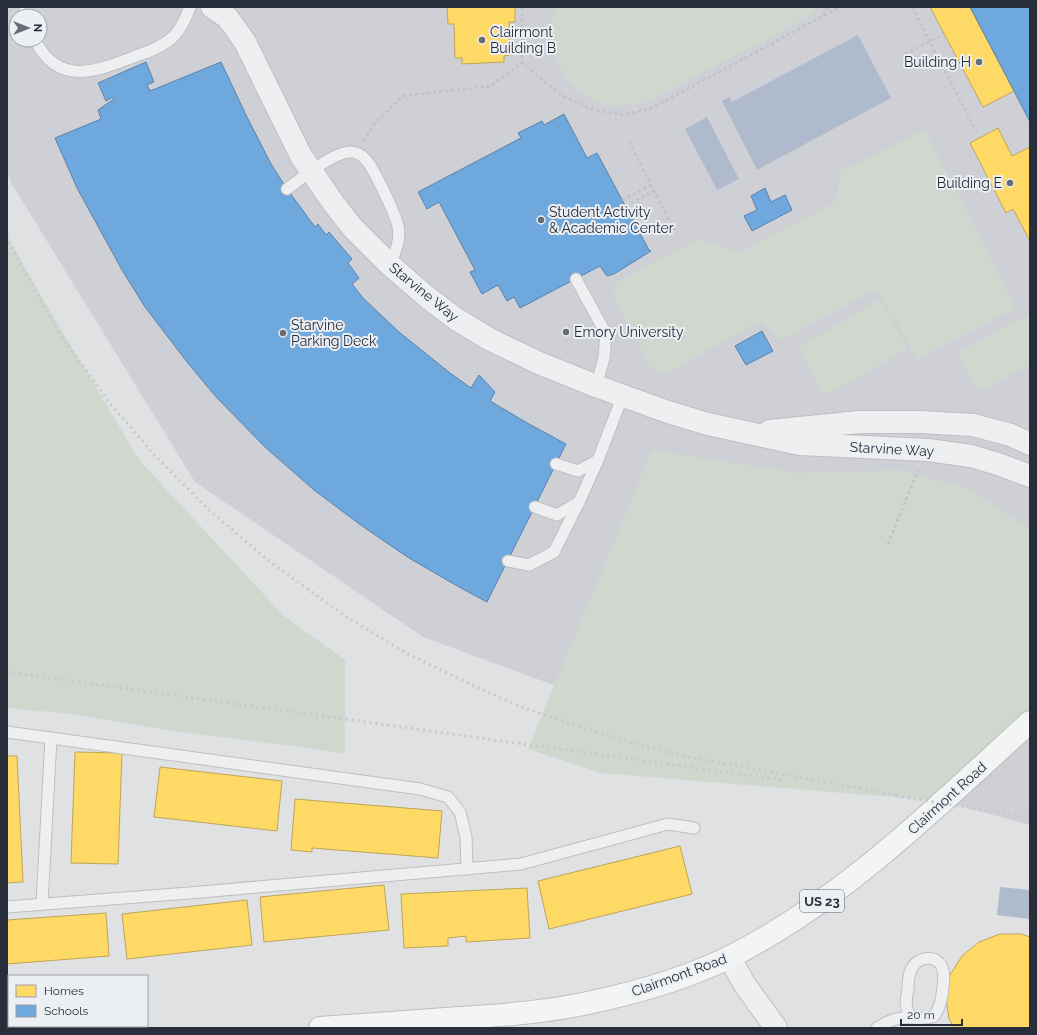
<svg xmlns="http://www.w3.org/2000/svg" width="1037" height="1035" font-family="Raleway,sans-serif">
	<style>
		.built { fill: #ced0d6; fill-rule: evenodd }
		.green { fill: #cfd7cf }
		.water { fill: #afbbcc }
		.homes { fill: #ffd966; stroke: #bea559 }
		.schools { fill: #6fa8dc; stroke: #5a83ab }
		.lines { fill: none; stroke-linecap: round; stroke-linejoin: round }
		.lane-casing { stroke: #bdbfc1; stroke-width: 13 }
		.street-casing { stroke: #bdbfc1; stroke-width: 24 }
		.primary-casing { stroke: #bcbec1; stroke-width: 24 }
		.path { stroke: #c0c2c6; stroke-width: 2.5; stroke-dasharray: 3 3; stroke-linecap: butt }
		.lane { stroke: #eeeff0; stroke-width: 11 }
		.street { stroke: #eeeff0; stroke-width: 22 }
		.primary { stroke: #f3f4f4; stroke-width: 22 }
		.rail { stroke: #c7c8cb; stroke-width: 3; stroke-dasharray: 2 4; stroke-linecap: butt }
		.poi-dot { fill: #686c75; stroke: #eceff3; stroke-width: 1.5 }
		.labels { text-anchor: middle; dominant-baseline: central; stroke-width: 4; stroke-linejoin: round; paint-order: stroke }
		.shield { fill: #eceff3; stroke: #636772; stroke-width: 1 }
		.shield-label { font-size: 13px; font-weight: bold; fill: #282d3a }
		.poi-label { font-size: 14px; fill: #282d3a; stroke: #eceff3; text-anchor: start }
		.street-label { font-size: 14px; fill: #282d3a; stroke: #eceff3 }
	</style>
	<rect width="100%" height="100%" fill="#dfe1e3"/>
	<path class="built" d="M7,7H1030V825L673,729L423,637L195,482L10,181L7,169ZM16,16H40V40H16Z"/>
	<g class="green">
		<path d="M557,7H817L808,17L646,103C633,105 621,107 609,105C571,98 546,58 552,21C552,17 555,11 557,7Z"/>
		<path d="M925,130L1016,308L918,359L877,289L781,340L762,320L666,374L653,371L635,338L637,330L630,328L613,297L618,281L699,239L738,253L836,202L841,171Z"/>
		<path d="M7,236L38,291L140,461L283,615L345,660V754L301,747L174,731L72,714L7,708Z"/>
		<path d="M880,299L908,349L829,394L820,390L799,347Z"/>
		<path d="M1030,314V365L979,392L957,352Z"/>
		<path d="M652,450L797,473L901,470L969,489L1030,529V721L940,801L601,773L528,749Z"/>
	</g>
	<g class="water">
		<path d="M858,35L891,98L757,170L722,101L730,97L732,102Z"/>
		<path d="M707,117L739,179L717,190L685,129Z"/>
		<path d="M1000,887L1030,890V919L997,915Z"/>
	</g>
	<g class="homes">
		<path d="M447,7H515V22H509L510,55L504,56V62L462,64V58H455L454,24H448Z"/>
		<path d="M930,7H970L1014,91L983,107Z"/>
		<path d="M998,128L1012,156L1030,147V241L1013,209L1006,213L970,143Z"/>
		<path d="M75,752L122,753L118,864L71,863Z"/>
		<path d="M7,756H17L23,882L7,883Z"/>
		<path d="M160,767L282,781L277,831L154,817Z"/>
		<path d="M295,799L442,811L438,858L312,848V852L291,850Z"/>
		<path d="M680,846L692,894L549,929L538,881Z"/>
		<path d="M384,885L389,930L264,942L260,897Z"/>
		<path d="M527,888L530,938L466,942V936L448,938V946L404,948L401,894Z"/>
		<path d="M247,900L252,945L127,959L122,914Z"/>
		<path d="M106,913L109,956L7,964V920Z"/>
		<path d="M1000,934H1021L1030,937V1028H954L949,1019L946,997L950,975L962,956L979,942Z"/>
	</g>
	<g class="schools">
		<path d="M970,7H1030V122L1014,91Z"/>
		<path d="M146,62L154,82L147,85L150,91L221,62L246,115L271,164L287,189L315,227L318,224L326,235L329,232L352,259L348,263L359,278L352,284L363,298L399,332L450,373L471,388L479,375L495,392L490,401L529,424L566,444L487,602L459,587L409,558L362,526L314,490L266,448L217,398L187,362L145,307L122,270L77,188L55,138L101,119L98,110L114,99L113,97L106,101L98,83Z"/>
		<path d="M564,114L587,158L597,153L649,250L651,251L614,274L607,276L600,266L520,308L514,297L507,301L498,285L482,294L470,272L475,270L439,202L427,209L418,192L521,138L518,133L542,121L544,125Z"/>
		<path d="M765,188L771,202L785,195L792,210L752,231L744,216L757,210L751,196Z"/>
		<path d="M762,331L773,351L746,365L735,346Z"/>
	</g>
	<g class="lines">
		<defs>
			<g id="lane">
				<path d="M25,7L28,16"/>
				<path d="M35,40C58,86 95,72 133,57C147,52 163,47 174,36C182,28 186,17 190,7"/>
				<path d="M287,189C301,179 333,152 350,152C356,152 362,155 366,160C374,169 395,213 398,226C401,240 395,252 390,265"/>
				<path d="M576,279L606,334L604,358L596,386"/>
				<path d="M556,464L578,471L598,460L623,395"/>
				<path d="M535,507L557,515L579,502L598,460"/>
				<path d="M508,561L529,565L554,552L579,502"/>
				<path d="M7,732L420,789L448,797L460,812L466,837L467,869"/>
				<path d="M42,904L51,738"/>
				<path d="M7,907L189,893L521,864L668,824L694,828"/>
				<path d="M877,1028C888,1021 897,1017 911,1018C919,1018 925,1019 933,1017C935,1015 937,1012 938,1009C942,1002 945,977 943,970C938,953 917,956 911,970C908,976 908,983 908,989C906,1000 904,1009 912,1018"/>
			</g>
			<g id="street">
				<path d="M212,7L228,18L245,42L301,156L334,204L352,227L390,265L427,297L456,319L489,339L539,363L596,386L668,412L708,424L800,444L928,450L971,456L998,464L1030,476"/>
				<path d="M770,431L859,422H920L973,425L1011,435L1030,444"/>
				<path d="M729,957L745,985L776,1028"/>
			</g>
			<path id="primary" d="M320,1028C367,1025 413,1021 460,1018C504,1015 549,1012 592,1002C639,992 687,978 730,957C846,898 935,808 1030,722"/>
		</defs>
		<use href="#lane" class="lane-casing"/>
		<use href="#street" class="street-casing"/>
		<use href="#primary" class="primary-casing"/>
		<g class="path">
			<path d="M912,7L976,131"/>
			<path d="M823,15L828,7"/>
			<path d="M905,54L944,34"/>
			<path d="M522,62L544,81L563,96L594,110L623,115L652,108L840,7"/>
			<path d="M364,141L374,124L403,96L491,86L522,62V7"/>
			<path d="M629,142L654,191L675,231"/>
			<path d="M622,200L651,185"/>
			<path d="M626,206L654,191"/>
			<path d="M888,544L918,470"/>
		</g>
		<use href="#lane" class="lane"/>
		<use href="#street" class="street"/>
		<use href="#primary" class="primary"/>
		<g class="rail">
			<path d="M7,236L17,257L59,333L109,402L156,457L208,509L270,562L345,616L406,653L472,685L521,707L612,737L684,756L901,796"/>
			<path d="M7,672L782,780"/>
			<path d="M896,796L1030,817"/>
		</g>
	</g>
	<g class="poi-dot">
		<circle cx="482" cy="40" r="4"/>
		<circle cx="979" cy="62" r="4"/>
		<circle cx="1010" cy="183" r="4"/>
		<circle cx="541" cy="220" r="4"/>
		<circle cx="566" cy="332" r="4"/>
		<circle cx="283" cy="333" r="4"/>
	</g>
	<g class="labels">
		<rect class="shield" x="800" y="890" width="44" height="22" rx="3"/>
		<g class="shield-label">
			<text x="822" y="901">US 23</text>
		</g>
		<g class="poi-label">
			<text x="490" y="32">Clairmont<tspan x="490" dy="16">Building B</tspan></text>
			<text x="971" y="62" text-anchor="end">Building H</text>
			<text x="1002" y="183" text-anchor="end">Building E</text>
			<text x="549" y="212">Student Activity<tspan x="549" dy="16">&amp; Academic Center</tspan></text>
			<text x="291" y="325">Starvine<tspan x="291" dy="16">Parking Deck</tspan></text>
			<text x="574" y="332">Emory University</text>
		</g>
		<g class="street-label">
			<text transform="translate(424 292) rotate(39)">Starvine Way</text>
			<text transform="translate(892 449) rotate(3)">Starvine Way</text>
			<text transform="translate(947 798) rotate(-42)">Clairmont Road</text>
			<text transform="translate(679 975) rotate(-20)">Clairmont Road</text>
		</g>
	</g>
	<rect width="1037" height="1035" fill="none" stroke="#282d3a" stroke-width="16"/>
	<rect x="8" y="975" width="140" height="52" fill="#eceff3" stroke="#9ea1a9"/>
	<rect x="16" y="985" width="20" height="12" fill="#ffd966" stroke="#9ea1a9"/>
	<text x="44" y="995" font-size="12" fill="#282d3a">Homes</text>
	<rect x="16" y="1005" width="20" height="12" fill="#6fa8dc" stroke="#9ea1a9"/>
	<text x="44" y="1015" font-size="12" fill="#282d3a">Schools</text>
	<g transform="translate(28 28) rotate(90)"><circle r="19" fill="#eceff3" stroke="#9ea1a9"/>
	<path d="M0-3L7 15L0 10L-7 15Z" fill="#686c75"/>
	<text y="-6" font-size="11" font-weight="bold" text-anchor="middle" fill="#282d3a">N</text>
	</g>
	<path d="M901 1019v6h61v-6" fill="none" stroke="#282d3a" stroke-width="2"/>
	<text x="907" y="1019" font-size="12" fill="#282d3a" stroke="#eceff3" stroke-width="3" paint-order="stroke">20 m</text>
</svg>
